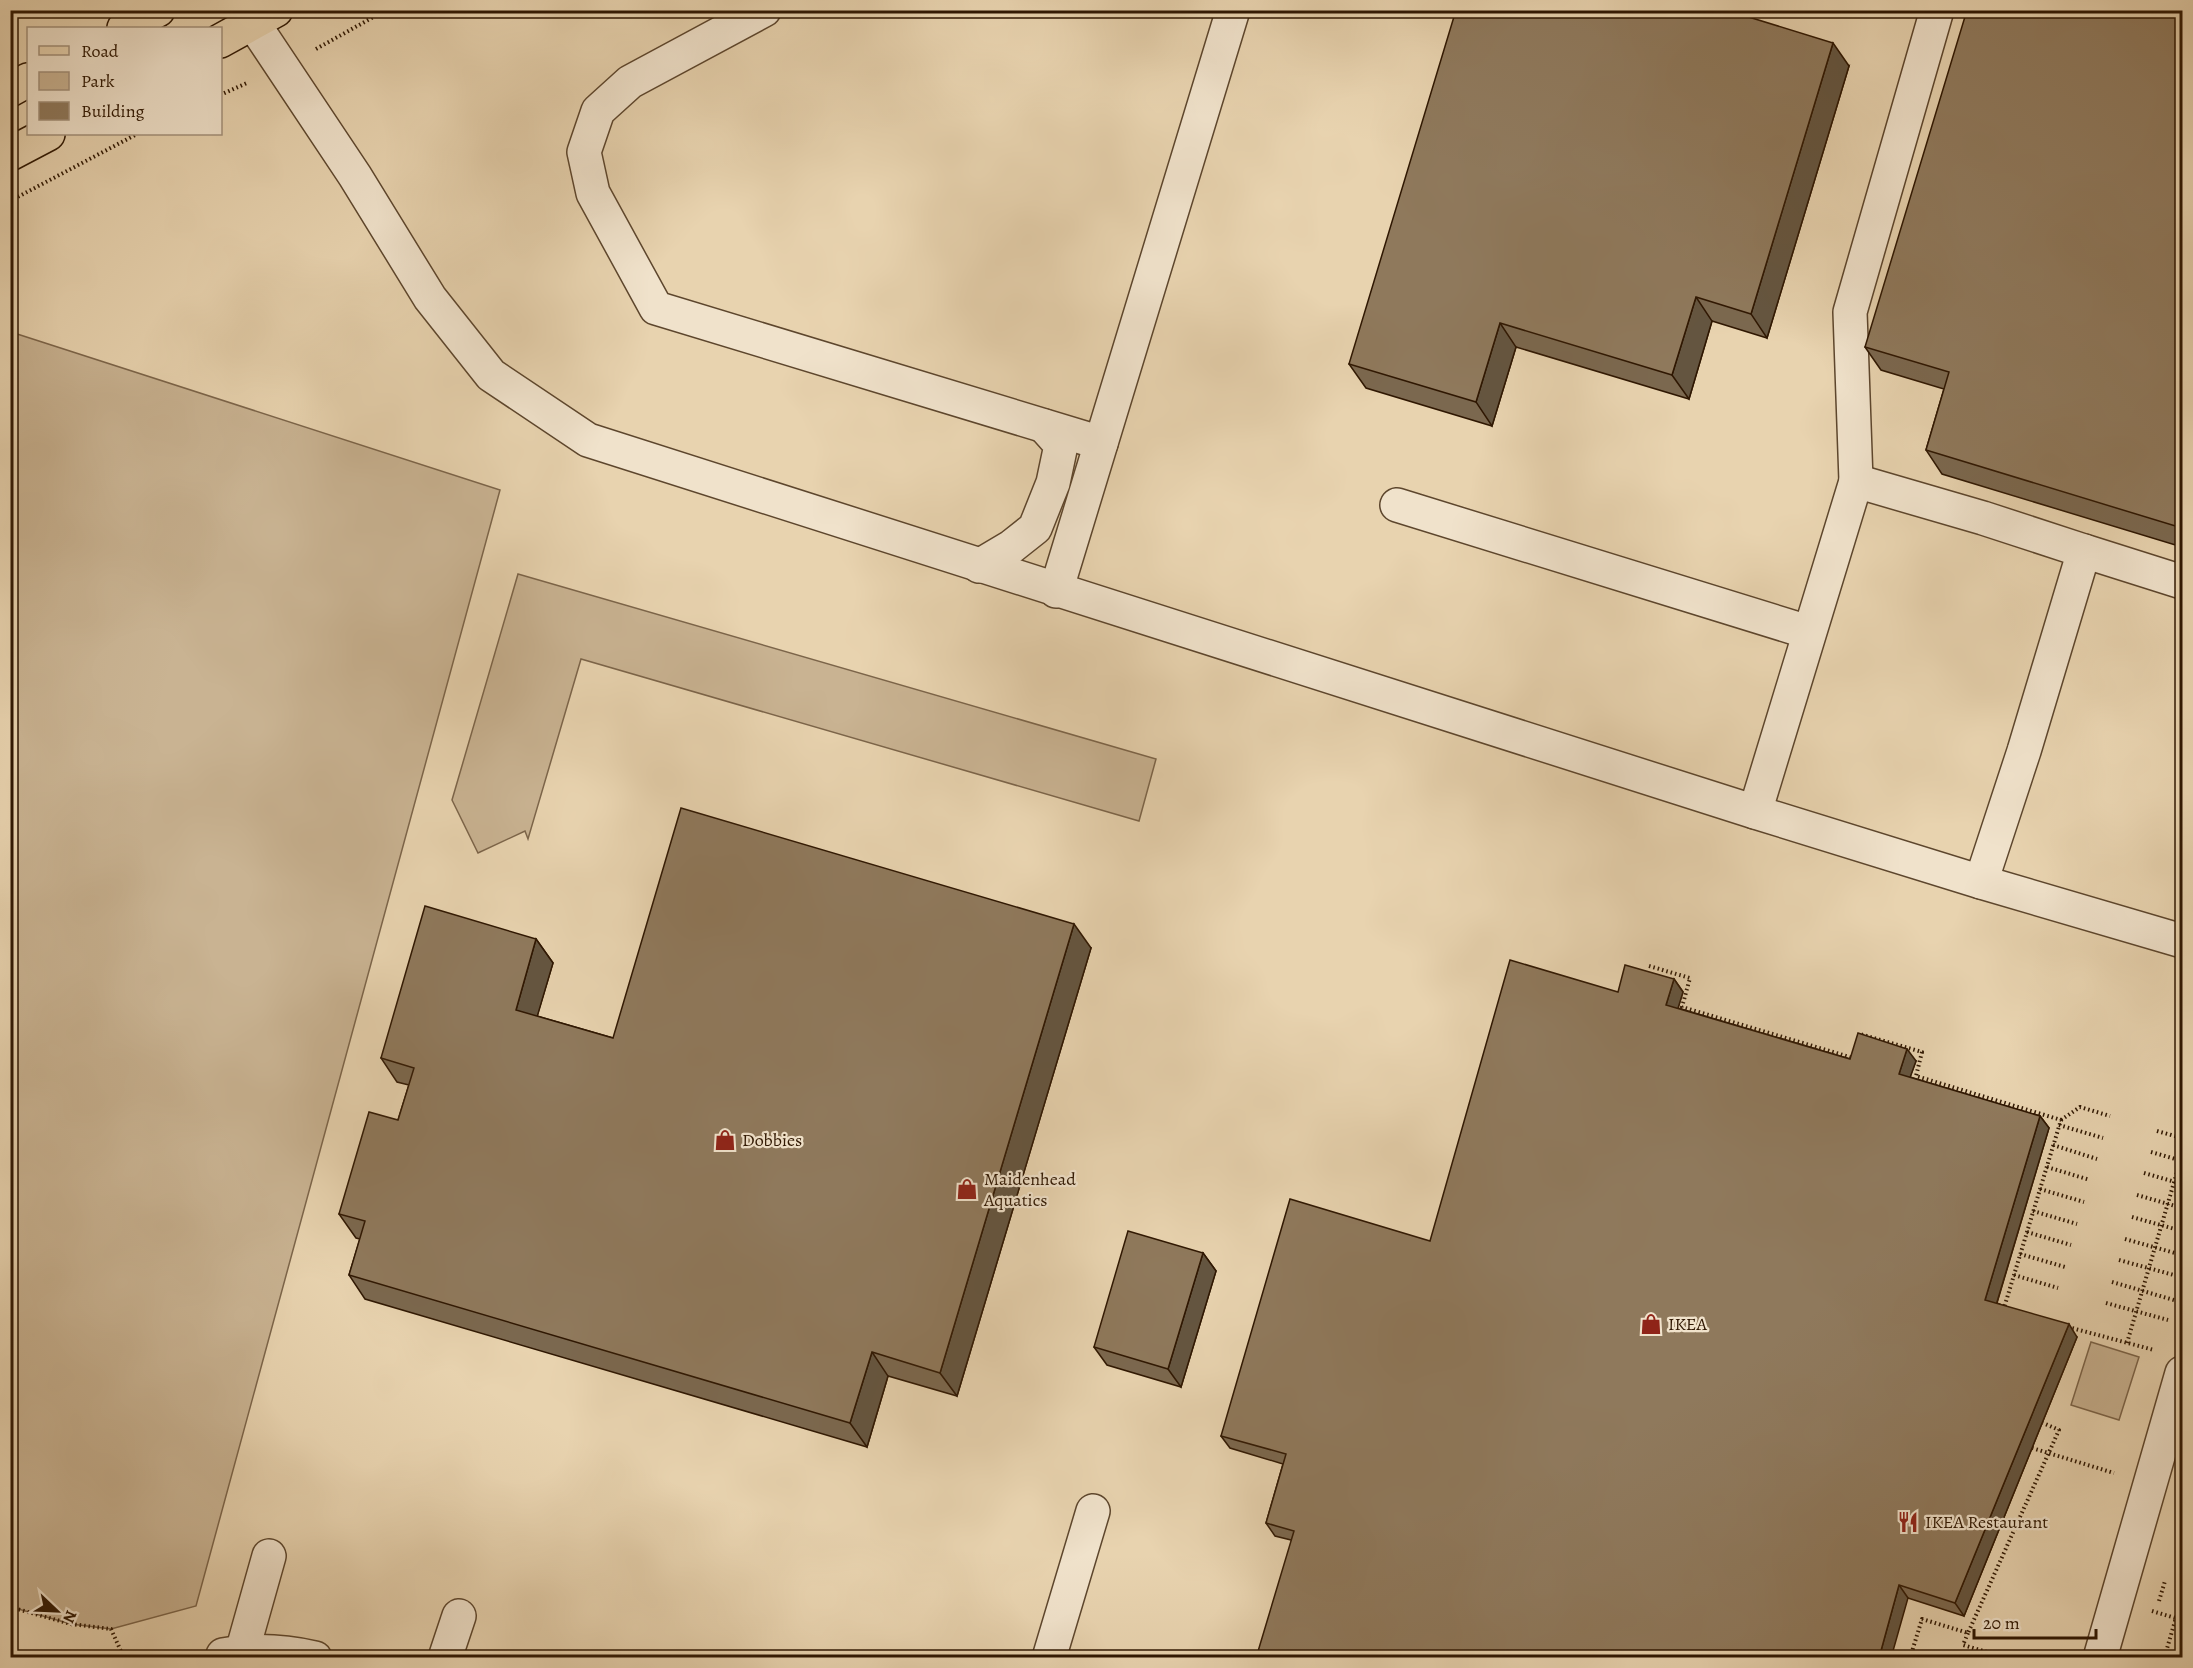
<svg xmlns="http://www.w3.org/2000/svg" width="2193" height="1668" font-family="Alegreya,serif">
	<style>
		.green { fill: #c9b392; stroke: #7c654a; stroke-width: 1.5 }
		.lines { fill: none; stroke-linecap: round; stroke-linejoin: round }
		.minor-casing { stroke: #5d462d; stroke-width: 36 }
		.major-casing { stroke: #2f1702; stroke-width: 36 }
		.path { stroke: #2f1702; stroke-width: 4; stroke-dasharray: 1.5 3; stroke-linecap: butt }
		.minor { stroke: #f0e2cb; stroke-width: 33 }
		.major { stroke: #e8d3af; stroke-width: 33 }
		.wall { fill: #7b684f; stroke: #2f1702; stroke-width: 1.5 }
		.shaded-wall { fill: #645540; stroke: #2f1702; stroke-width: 1.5 }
		.building { fill: #8f795c; stroke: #2f1702; stroke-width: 1.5 }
		.labels { text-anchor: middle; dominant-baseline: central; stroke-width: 4.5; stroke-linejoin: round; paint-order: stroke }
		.poi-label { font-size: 18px; fill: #2f1702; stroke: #f0e2cb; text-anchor: start }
	</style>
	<rect width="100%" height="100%" fill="#e8d3af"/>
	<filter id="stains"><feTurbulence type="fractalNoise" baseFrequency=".00333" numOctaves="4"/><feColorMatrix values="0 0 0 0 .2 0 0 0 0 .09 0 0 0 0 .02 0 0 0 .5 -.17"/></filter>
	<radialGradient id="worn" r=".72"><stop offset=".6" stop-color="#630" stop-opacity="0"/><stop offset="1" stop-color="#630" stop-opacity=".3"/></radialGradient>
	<g class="green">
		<path d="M11,332L500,490L196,1606L111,1629L71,1624L11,1607Z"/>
		<path d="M518,574L1156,759L1139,821L581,659L528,839L525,831L478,853L452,800Z"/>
		<path d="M2091,1342L2139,1357L2119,1420L2071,1405Z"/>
	</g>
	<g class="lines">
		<defs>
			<g id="minor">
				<path d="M764,10L630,82L598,111L584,152L593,193L656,308L1101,443"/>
				<path d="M253,23L355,176L430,298L491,375L588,440L1755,812L1981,882L2182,941"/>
				<path d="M1856,481L1850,312L1937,10"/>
				<path d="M1397,505L1808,632"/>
				<path d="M2084,551L2182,582"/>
				<path d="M979,566L1011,547L1035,528L1053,483L1061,445L1044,426"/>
				<path d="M1056,591L1233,10"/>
				<path d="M1755,812L1856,481L1983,518L2084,551L2024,751L1981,882"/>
				<path d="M223,1655C254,1649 284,1651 315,1658"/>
				<path d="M235,1658L242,1652L269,1556"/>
				<path d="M445,1658L459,1616"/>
				<path d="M1049,1658L1093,1511"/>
				<path d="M2100,1658L2182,1373"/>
			</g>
			<g id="major">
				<path d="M124,28L158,10"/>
				<path d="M220,41L276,10"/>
				<path d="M10,90L28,80"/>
				<path d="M10,154L48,134"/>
			</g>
		</defs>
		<use href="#minor" class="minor-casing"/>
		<use href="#major" class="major-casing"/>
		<g class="path">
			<path d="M316,49L386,10"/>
			<path d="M220,95L247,83"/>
			<path d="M10,201L137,134"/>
			<path d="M1649,966L1690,978L1682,1007L1853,1058L1854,1056"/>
			<path d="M1860,1037V1034L1922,1052L1916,1076L2061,1120L2004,1308H2006"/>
			<path d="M2061,1120L2080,1107L2110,1116"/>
			<path d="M2059,1125L2103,1138"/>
			<path d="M2157,1131L2182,1138"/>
			<path d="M2053,1145L2097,1159"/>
			<path d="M2151,1152L2182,1161"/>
			<path d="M2047,1167L2090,1180"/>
			<path d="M2144,1173L2182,1184"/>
			<path d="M2040,1189L2084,1202"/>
			<path d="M2137,1195L2182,1208"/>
			<path d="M2033,1211L2077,1224"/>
			<path d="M2132,1217L2182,1231"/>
			<path d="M2027,1232L2071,1245"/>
			<path d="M2125,1239L2182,1255"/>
			<path d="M2020,1254L2065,1267"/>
			<path d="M2119,1260L2181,1277"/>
			<path d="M2014,1275L2058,1288"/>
			<path d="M2112,1282L2174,1300"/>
			<path d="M2106,1303L2168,1320"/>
			<path d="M2068,1327L2154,1350"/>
			<path d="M2127,1343L2182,1155"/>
			<path d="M2032,1448L2114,1473"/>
			<path d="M2180,1534L2182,1524"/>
			<path d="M2159,1601L2165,1581"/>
			<path d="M10,1607L71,1624L111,1629L124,1658"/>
			<path d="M2152,1611L2182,1620"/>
			<path d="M1968,1633L1963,1645L2007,1658"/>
			<path d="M2166,1652L2182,1597"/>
			<path d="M1910,1658L1922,1619L1968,1633L2059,1430L2043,1423"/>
		</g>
		<use href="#minor" class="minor"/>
		<use href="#major" class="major"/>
	</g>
	<g class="wall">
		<path d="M2182,10V547L1942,474L1926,450L1944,389L1881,370L1865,347Z"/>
		<path d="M1849,66L1767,338L1712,321L1689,399L1516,347L1492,426L1366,388L1349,364Z"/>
		<path d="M536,939L553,963L537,1016L613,1038L1091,948L957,1396L888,1376L867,1447L365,1299L349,1275L360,1239L356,1238L339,1214L398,1120L409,1085L397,1082L381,1058Z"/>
		<path d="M1674,979L1683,992L1678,1008L1850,1059L1916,1061L1910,1077L2040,1116L2049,1128L1997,1303L2077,1337L1964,1616L1908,1598L1291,1540L1275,1536L1266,1523L1283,1464L1230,1448L1221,1436L1430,1241L1618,992Z"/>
		<path d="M1203,1253L1216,1271L1181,1387L1107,1365L1094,1347Z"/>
	</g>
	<g class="shaded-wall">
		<path d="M1833,43L1849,66L1767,338L1751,314Z"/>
		<path d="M1696,297L1712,321L1689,399L1672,375Z"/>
		<path d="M1500,323L1516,347L1492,426L1476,402Z"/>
		<path d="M1074,924L1091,948L957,1396L940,1373Z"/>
		<path d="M536,939L553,963L532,1034L516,1010Z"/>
		<path d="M1674,979L1683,992L1675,1018L1666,1005Z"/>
		<path d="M1907,1049L1916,1061L1907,1086L1899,1074Z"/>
		<path d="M2040,1116L2049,1128L1994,1312L1985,1300Z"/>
		<path d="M1203,1253L1216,1271L1181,1387L1168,1369Z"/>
		<path d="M2069,1324L2077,1337L1964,1616L1955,1603Z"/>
		<path d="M872,1352L888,1376L867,1447L850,1423Z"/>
		<path d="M1899,1585L1908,1598L1891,1658H1879Z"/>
	</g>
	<g class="building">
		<path d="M1456,10H1726L1833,43L1751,314L1696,297L1672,375L1500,323L1476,402L1349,364Z"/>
		<path d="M1967,10H2182V528L1926,450L1949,372L1865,347Z"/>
		<path d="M681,808L1074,924L940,1373L872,1352L850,1423L349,1275L365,1221L339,1214L369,1112L398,1120L414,1068L381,1058L425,906L536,939L516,1010L613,1038Z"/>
		<path d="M1510,960L1618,992L1625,965L1674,979L1666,1005L1850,1059L1858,1033L1907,1049L1899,1074L2040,1116L1985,1300L2069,1324L1955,1603L1899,1585L1879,1658H1256L1294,1531L1266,1523L1286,1454L1221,1436L1290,1199L1430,1241Z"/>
		<path d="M1128,1231L1203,1253L1168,1369L1094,1347Z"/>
	</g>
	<defs>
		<symbol id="shop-bare" viewBox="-9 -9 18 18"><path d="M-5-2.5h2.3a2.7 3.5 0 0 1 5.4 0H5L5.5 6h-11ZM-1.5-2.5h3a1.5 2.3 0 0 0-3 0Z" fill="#8f2418" stroke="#f0e2cb" stroke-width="2.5" paint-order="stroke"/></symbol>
		<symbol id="restaurant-bare" viewBox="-9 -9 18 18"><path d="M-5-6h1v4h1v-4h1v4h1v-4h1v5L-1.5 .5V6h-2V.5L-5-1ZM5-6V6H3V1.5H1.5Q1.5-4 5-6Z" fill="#8f2418" stroke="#f0e2cb" stroke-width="2.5" paint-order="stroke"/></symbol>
	</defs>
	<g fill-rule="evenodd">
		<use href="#shop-bare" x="710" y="1125" width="30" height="30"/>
		<use href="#shop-bare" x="952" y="1174" width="30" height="30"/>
		<use href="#shop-bare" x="1636" y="1309" width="30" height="30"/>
		<use href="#restaurant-bare" x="1893" y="1507" width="30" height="30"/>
	</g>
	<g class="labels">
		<g class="poi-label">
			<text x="742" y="1140">Dobbies</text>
			<text x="984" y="1179">Maidenhead<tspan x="984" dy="21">Aquatics</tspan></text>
			<text x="1668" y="1324">IKEA</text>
			<text x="1925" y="1522">IKEA Restaurant</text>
		</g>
	</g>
	<rect width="2193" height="1668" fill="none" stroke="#e8d3af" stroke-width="36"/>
	<rect x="12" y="12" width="2169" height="1644" fill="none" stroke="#2f1702" stroke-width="3"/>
	<rect x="18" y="18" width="2157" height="1632" fill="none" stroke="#2f1702" stroke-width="1.5"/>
	<rect x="27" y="27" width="195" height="108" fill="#f0e2cb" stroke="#a3917b" stroke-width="1.5"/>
	<rect x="39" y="46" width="30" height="9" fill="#e8d3af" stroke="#a3917b" stroke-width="1.5"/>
	<text x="81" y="57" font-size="18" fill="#2f1702">Road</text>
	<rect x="39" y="72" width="30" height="18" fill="#c9b392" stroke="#a3917b" stroke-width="1.5"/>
	<text x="81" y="87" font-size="18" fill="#2f1702">Park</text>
	<rect x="39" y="102" width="30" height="18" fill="#8f795c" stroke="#a3917b" stroke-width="1.5"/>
	<text x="81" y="117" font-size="18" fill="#2f1702">Building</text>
	<g transform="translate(57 1611) rotate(113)" stroke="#f0e2cb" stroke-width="4.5" paint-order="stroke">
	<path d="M0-4.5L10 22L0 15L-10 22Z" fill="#2f1702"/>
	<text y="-9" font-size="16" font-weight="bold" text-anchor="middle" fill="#2f1702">N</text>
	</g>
	<path d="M1974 1629v9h122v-9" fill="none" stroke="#2f1702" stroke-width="3"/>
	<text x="1983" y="1629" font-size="18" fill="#2f1702" stroke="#f0e2cb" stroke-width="4.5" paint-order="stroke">20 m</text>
	<rect width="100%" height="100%" filter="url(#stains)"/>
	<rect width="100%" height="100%" fill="url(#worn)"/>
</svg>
